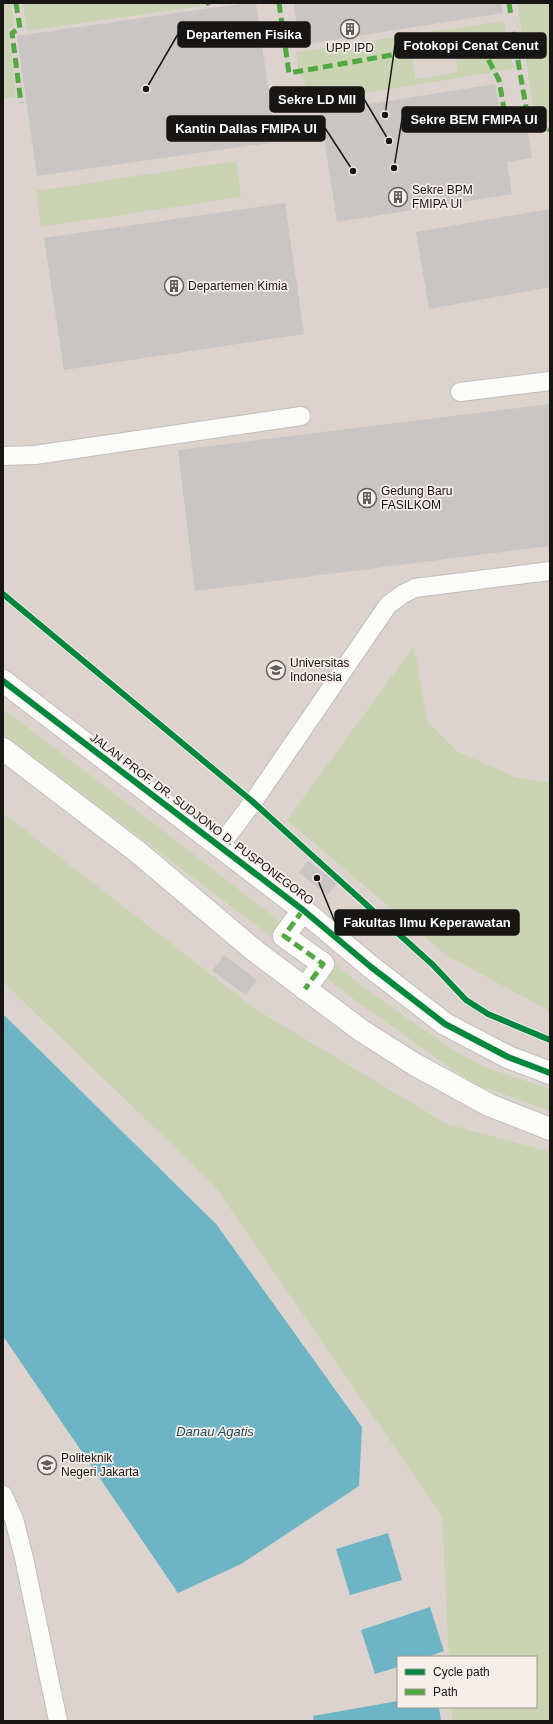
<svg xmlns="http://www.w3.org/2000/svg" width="553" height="1724" font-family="Helvetica,sans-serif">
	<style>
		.built { fill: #dcd3ce; fill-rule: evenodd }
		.green { fill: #cad4b3; fill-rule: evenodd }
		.water { fill: #6db4c5 }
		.building { fill: #c8c5c4 }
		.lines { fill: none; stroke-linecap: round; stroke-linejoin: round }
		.service-casing { stroke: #c1bebc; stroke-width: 20 }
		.pedestrian-casing { stroke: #c1bebc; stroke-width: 24 }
		.minor-casing { stroke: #c1bebc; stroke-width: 24 }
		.service { stroke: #fbfbfa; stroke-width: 18 }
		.pedestrian { stroke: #fbfbfa; stroke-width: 22 }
		.minor { stroke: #fbfbfa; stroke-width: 22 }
		.quiet { stroke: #52a942; stroke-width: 5; stroke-dasharray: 10 5; stroke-linecap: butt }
		.cycleway-casing { stroke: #f5eeea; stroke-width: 8 }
		.cycleway { stroke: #00873e; stroke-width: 6 }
		.labels { text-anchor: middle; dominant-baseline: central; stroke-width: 3.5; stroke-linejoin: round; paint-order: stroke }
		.poi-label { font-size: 12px; fill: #181614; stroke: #f5eeea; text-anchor: start }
		.street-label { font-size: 12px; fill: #181614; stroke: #f5eeea }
		.water-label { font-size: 13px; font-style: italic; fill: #214d58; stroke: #f5eeea }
		.leader { fill: none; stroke: #181614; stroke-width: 1.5 }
		.callout-dot { fill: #181614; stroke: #f5eeea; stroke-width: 1.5 }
		.callout { fill: #181614; stroke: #181614; stroke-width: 1.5 }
		.callout-label { font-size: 13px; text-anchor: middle; font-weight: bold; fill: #fff }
	</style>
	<rect width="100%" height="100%" fill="#e5e2e0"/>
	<path class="built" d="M3,3H550V1721H3ZM398,1657H536V1707H398Z"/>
	<g class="green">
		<path d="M3,3H10L14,25L8,29L16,97L3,98Z"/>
		<path d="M23,3H199L201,6L27,31Z"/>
		<path d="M517,3H550V124L534,112Z"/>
		<path d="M504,21L513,69L331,99L311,95L299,73L296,52ZM454,48L458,72L415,79L412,55Z"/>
		<path d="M236,161L241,197L41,227L36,191Z"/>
		<path d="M414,646L427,721L458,752L515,777L550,783V1011L446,955L287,820Z"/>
		<path d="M3,709L161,829L374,995L452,1049L484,1067L550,1089V1111L478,1085L449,1067L355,1000L3,734Z"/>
		<path d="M3,813L257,1010L447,1124L550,1152V1721H452L451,1707H536V1657H449L442,1516L214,1185L3,982Z"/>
	</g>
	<g class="water">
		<path d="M3,1014L216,1224L362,1427L359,1486L241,1564L178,1593L3,1336Z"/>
		<path d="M388,1533L402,1580L350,1595L336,1549Z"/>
		<path d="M430,1607L444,1651L427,1657H398V1667L375,1674L361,1630Z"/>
		<path d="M398,1701V1707H439L441,1721H314L313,1716Z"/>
	</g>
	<g class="building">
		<path d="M247,3H256L276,142L37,176L17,36Z"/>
		<path d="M294,3H501L503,13L300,45Z"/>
		<path d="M495,84L501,119L525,115L532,158L507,162L512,194L337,222L320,112Z"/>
		<path d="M285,203L304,334L64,370L44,238Z"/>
		<path d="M550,209V287L429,309L416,232Z"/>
		<path d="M550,404V546L195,591L178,450Z"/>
		<path d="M308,861L337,883L328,895L299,873Z"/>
		<path d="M224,955L257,980L246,995L212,971Z"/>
	</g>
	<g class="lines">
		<defs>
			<g id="service">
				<path d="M460,392L550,381"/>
				<path d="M3,456L35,455L301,416"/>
				<path d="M219,847L253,802L388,605L403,594L415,588L550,571"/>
				<path d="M3,1495L14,1519L24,1558L58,1721"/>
			</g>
			<path id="pedestrian" d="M303,910L284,936L323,964L305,989"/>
			<g id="minor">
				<path d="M3,681L303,910L371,967L445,1024L508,1057L550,1073"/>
				<path d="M3,749L139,853L255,951L362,1031L414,1064L489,1105L550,1129"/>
			</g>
		</defs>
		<use href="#service" class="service-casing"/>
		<use href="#pedestrian" class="pedestrian-casing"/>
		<use href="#minor" class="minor-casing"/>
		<use href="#service" class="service"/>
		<use href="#pedestrian" class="pedestrian"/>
		<use href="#minor" class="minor"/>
		<g class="quiet">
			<path d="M16,3L20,28L12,33L21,103"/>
			<path d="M208,3L209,5"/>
			<path d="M279,3L289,73L478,40L499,80L505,115L523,112L526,107L513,32"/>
			<path d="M509,3L511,16"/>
			<path d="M523,112L550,130"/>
			<path d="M303,910L284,936L323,964L305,989"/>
		</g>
		<defs>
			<g id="cycleway">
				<path d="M3,594L253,802L433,965L466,1000L488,1014L550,1040"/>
				<path d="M3,681L303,910L371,967L445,1024L508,1057L550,1073"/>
			</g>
		</defs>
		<use href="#cycleway" class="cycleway-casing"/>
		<use href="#cycleway" class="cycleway"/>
	</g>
	<defs>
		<symbol id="building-ring" viewBox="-11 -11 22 22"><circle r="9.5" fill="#f5eeea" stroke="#605d5b" stroke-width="1.5"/><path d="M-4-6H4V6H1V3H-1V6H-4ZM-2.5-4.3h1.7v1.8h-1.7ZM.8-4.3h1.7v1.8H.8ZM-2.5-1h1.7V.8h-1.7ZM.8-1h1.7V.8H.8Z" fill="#605d5b"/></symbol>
		<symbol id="university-ring" viewBox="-11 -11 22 22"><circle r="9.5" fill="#f5eeea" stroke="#605d5b" stroke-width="1.5"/><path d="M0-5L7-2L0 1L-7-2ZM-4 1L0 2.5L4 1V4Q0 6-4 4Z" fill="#605d5b"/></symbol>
	</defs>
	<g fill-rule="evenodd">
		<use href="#building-ring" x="339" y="18" width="22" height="22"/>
		<use href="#building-ring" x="387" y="186" width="22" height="22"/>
		<use href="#building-ring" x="163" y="275" width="22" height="22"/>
		<use href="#building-ring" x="356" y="487" width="22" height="22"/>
		<use href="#university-ring" x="265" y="659" width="22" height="22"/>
		<use href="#university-ring" x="36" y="1454" width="22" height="22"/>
	</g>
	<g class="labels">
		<g class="poi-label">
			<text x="350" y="48" text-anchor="middle">UPP IPD</text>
			<text x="412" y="190">Sekre BPM<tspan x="412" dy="14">FMIPA UI</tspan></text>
			<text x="188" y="286">Departemen Kimia</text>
			<text x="381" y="491">Gedung Baru<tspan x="381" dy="14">FASILKOM</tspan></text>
			<text x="290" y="663">Universitas<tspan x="290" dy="14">Indonesia</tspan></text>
			<text x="61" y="1458">Politeknik<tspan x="61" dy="14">Negeri Jakarta</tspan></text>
		</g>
		<g class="street-label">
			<text transform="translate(202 819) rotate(37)">JALAN PROF. DR. SUDJONO D. PUSPONEGORO</text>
		</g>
		<g class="water-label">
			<text x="215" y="1431">Danau Agatis</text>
		</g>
	</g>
	<path class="leader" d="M146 89L178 34M385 115L395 45M389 141L364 99M394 168L402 119M353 171L325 128M317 878L335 922"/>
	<g class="callout-dot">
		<circle cx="146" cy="89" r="4"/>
		<circle cx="385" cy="115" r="4"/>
		<circle cx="389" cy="141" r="4"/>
		<circle cx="394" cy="168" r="4"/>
		<circle cx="353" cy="171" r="4"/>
		<circle cx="317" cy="878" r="4"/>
	</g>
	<g class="callout">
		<rect x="178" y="22" width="132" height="25" rx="4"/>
		<rect x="395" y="33" width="151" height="25" rx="4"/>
		<rect x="270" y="87" width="94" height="25" rx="4"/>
		<rect x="402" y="107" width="144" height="25" rx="4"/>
		<rect x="167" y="116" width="158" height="25" rx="4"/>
		<rect x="335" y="910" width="184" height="25" rx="4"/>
	</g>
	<g class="callout-label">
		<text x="244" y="39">Departemen Fisika</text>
		<text x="471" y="50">Fotokopi Cenat Cenut</text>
		<text x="317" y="104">Sekre LD MII</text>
		<text x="474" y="124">Sekre BEM FMIPA UI</text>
		<text x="246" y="133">Kantin Dallas FMIPA UI</text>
		<text x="427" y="927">Fakultas Ilmu Keperawatan</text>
	</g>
	<rect width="553" height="1724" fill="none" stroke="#181614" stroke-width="8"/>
	<rect x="397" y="1656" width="140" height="52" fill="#f5eeea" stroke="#9d9894"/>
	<rect x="405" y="1669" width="20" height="6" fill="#00873e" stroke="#9d9894"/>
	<text x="433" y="1676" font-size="12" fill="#181614">Cycle path</text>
	<rect x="405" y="1689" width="20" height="6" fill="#52a942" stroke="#9d9894"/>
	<text x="433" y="1696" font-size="12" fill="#181614">Path</text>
</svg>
